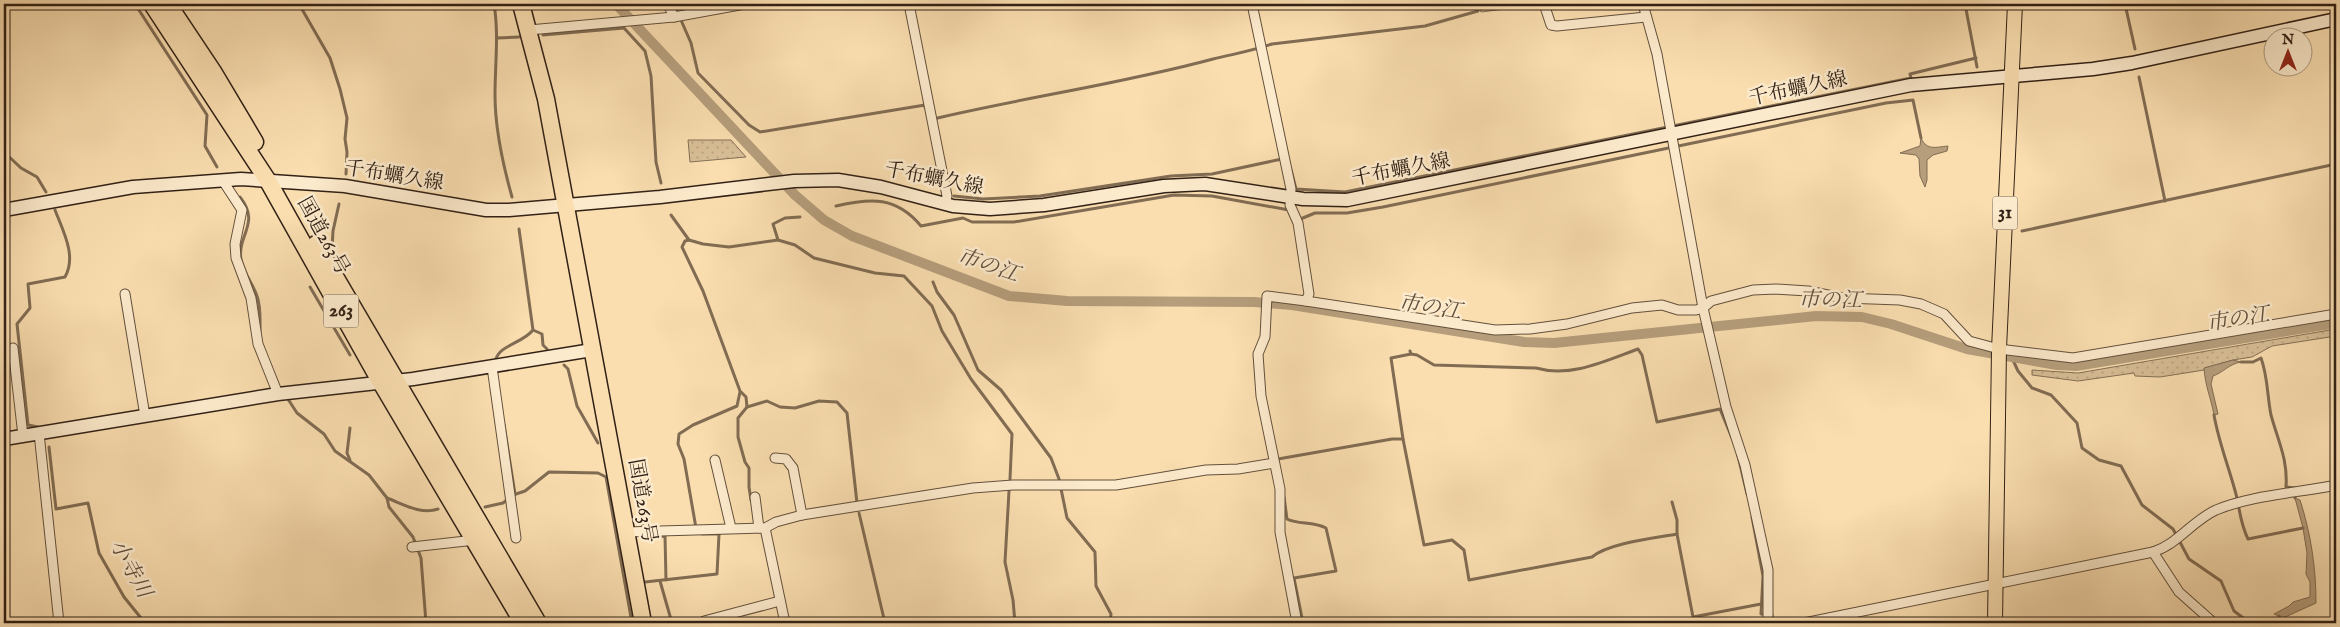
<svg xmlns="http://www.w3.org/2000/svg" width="2340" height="627" font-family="'IM FELL English','Noto Serif JP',serif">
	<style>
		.grass { fill: url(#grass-dots); stroke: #847056 }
		.garden { fill: url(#garden-furrows); stroke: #847056 }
		.water { fill: #b69e7c; stroke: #816c53 }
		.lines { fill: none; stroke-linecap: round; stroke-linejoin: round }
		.stream { stroke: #816c53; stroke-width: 3 }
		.canal { stroke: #b69e7c; stroke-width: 10 }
		.street-casing { stroke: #63503c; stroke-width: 11 }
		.secondary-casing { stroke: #312116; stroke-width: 15 }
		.primary-casing { stroke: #312116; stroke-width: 16 }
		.highway-casing { stroke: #312116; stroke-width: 19 }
		.street { stroke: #fceacc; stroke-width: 9 }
		.secondary { stroke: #fceacc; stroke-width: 12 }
		.primary { stroke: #fadeb0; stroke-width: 14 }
		.highway { stroke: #fadeb0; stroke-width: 16 }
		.labels { text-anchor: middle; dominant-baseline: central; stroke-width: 5; stroke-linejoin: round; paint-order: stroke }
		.shield { fill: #fceacc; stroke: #6e5d4d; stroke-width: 1 }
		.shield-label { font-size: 19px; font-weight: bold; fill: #312116 }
		.street-label { font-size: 20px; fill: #312116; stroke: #fceacc }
		.water-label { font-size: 21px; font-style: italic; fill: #604d3a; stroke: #fceacc }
	</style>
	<defs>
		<pattern id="grass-dots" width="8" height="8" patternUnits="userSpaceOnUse" patternTransform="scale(1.25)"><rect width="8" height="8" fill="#d8be96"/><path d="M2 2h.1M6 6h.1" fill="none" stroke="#baa381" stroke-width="1.8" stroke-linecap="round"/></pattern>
		<pattern id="garden-furrows" width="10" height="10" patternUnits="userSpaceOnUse" patternTransform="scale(1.25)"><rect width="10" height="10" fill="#d8be96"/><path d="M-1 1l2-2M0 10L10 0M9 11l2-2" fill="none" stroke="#baa381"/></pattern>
	</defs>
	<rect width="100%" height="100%" fill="#fadeb0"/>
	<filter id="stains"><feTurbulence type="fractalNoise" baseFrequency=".004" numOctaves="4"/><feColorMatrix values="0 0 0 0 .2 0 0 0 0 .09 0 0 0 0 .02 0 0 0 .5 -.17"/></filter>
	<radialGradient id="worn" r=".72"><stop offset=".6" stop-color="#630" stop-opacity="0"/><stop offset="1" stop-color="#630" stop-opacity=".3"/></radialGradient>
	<g class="grass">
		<path d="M688,140H731L746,157L690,162Z"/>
		<path d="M2336,329V336L2272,346L2252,357L2233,360L2205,368L2204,370L2160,377L2135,376L2134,373L2078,381L2032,375V370L2078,373Z"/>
	</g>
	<path class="garden" d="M1478,4H1504L1505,9L1481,12Z"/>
	<g class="water">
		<path d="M1921,138C1927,151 1936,147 1948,146L1947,151L1933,155L1927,160V180L1925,187L1920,176L1919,159L1916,155L1900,153L1920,146Z"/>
		<path d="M2233,360L2241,362C2229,364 2224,372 2213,376L2211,384L2218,414L2214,415C2211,398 2205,386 2204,368Z"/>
		<path d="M2295,498L2300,500C2311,534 2316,568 2316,603L2283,618L2274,614L2289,606L2293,602L2310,597V582L2306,574L2307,553L2303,528Z"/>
	</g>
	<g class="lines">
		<g class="stream">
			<path d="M135,4L207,115L205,146L217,167"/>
			<path d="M299,4L330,58L340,89L347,118L345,139L347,152L346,174"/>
			<path d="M494,4C499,34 495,64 495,95C495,130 503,165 512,197"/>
			<path d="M674,4L691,43L698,73L749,125L760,132L925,105V107"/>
			<path d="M1965,4L1977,67"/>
			<path d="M2125,4L2135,49"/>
			<path d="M543,35L624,28L645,51L651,76L656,162L661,183"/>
			<path d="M497,38L519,37"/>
			<path d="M2139,77L2165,201"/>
			<path d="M933,119C1026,97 1121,84 1213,59C1233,54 1253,51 1272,44L1425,26L1478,11L1475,4"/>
			<path d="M4,152L21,168L37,177L46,192"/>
			<path d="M1291,170L1296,189L1345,192L1911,78L1910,74L1976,58"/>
			<path d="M954,196L983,199L1040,196L1171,176L1212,174L1282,159"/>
			<path d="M240,197C261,224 237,234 241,260C243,272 253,284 257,296C261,307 260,320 260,331"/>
			<path d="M836,206C871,198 896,196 921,226L963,218L972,222H1014L1174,195L1212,196L1289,210"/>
			<path d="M671,215L689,240"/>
			<path d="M800,217L785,218L773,224L778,240L795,245L814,258L875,273L904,276L932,306L942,331L971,379L1012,434L1010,479"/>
			<path d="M1298,220L1315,213H1347L1383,207L1886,103L1913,100L1921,138"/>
			<path d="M2022,231L2336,164"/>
			<path d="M332,249L333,231L339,204"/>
			<path d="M933,282L937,292L954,315L978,370L1001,390L1051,458L1059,479L1067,518L1095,552L1096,586L1111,614L1110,623"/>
			<path d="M310,287L350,355"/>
			<path d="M533,330L542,334L543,345L547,349"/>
			<path d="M1410,351L1411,354L1417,355L1434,365L1536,368C1571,378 1605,361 1638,349L1642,355L1657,422L1720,409L1732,438"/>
			<path d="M1411,354L1391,358L1403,439L1424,545L1452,540L1464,550L1469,580L1592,557C1608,543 1655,538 1677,534"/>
			<path d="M2012,358L2018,371L2032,388L2051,395L2077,423L2082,448L2099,460L2121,466L2142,505L2173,529L2189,559L2221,581L2234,611L2250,623"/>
			<path d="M496,359C500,345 523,343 533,330L519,229"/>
			<path d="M2241,362H2253L2261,358C2268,377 2267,395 2271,415C2278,441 2288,459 2286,487L2295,488V498"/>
			<path d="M564,365L568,369L577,406L598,443"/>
			<path d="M286,396L297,413L324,434L335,451L369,475L387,498L389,507L413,537L421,558L426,623"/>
			<path d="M747,407L767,401L780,407L795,408L819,401L837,402L847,413L857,503"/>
			<path d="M2214,415C2219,444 2230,470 2237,498C2240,513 2241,525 2248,539L2303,528"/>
			<path d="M504,425L515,494"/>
			<path d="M38,427L28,425L17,324L30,308L28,284L65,277C77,256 63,231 55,210"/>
			<path d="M49,447L56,509L88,503L99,553L124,597L145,623"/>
			<path d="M1738,456L1747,494"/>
			<path d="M350,460L347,453L350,428"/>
			<path d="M1278,462V459L1392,439H1403"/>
			<path d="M1009,491L1005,562L1013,600L1015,623"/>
			<path d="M513,495L525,491L549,472L598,473L606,477L632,623"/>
			<path d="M1284,497L1287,519C1299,525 1312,521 1326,528L1336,571L1294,578L1303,623"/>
			<path d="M387,498C403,504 421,515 438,509"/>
			<path d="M751,500L749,487V468L745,462L738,437V418L747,407L746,397L740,391L703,291L682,247L685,241L689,240L703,244L729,247L778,240"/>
			<path d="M1672,502L1677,520V534L1693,617L1761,604"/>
			<path d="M485,507L503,503L508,499"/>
			<path d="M859,513L885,623"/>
			<path d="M1752,517L1763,576L1761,614L1772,615L1774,623"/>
			<path d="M635,521L642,520L644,537L665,536L666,580"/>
			<path d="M696,528L684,459L678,444L679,434L693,425L737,406L740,392"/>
			<path d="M702,534H719"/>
			<path d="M660,581L672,623"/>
			<path d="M645,582L717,574L719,534"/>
			<path d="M2279,616L2284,623"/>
		</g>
		<path class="canal" d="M616,4L795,195L824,220L852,236L1009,296L1067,301L1254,302L1292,305L1524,342L1554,343L1816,316L1862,317L1891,324L1967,349L2057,365L2076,366L2336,323"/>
		<defs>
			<g id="street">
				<path d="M668,4L674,17"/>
				<path d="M909,4L947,196L945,204"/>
				<path d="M1252,4L1291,189L1290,205L1298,223L1309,294L1306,301L1267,296L1265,337L1258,354L1261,396L1280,489V532L1297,623"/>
				<path d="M1544,4L1551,25L1557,26L1646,17"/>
				<path d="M1643,4L1657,54L1703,308L1726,407L1745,465L1768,570V623"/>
				<path d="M529,30L674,17L745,4"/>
				<path d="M223,181L242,210L235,244L236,258L251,298L258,344L278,394"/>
				<path d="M125,294L145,416"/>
				<path d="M1306,301L1495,330L1530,329L1567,324L1632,308L1662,305L1678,310H1696L1703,308L1711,301L1753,290L1776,289L1808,291L1843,298L1900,300L1921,304L1944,314L1969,341L1999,349L2073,358L2336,314"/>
				<path d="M13,348L23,436"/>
				<path d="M492,367L516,538"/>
				<path d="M39,433L59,623"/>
				<path d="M775,458L786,459L793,468L802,515"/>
				<path d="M715,460L731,528"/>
				<path d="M755,497L759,528"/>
				<path d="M765,528L785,623"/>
				<path d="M626,532L765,528L776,522L802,515L973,488L1013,485H1116L1206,470L1238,469L1274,463"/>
				<path d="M412,547L475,540"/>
				<path d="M2153,552L2179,592L2214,623"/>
				<path d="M704,621L780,601"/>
				<path d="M1804,623L2153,552C2178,544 2192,521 2216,510C2252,495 2298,493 2336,485"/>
			</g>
			<g id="secondary">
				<path d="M4,210L133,187L241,179L345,186L486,210H509L660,197L794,181L838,180L881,187L953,206L990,209L1044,205L1164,186L1205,184L1303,199L1347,200L1911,85L2093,69L2132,63L2336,19"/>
				<path d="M4,439L278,394L413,379L592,350"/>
			</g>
			<path id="primary" d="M1995,623L1999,349L2015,4"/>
			<g id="highway">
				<path d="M152,4L268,181L380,381L523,623"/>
				<path d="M168,4L214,73L255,142"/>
				<path d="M521,4L546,99L643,623"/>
				<path d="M316,244L538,623"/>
			</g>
		</defs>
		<use href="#street" class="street-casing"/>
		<use href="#secondary" class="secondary-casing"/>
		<use href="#primary" class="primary-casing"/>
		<use href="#highway" class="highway-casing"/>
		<use href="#street" class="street"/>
		<use href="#secondary" class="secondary"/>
		<use href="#primary" class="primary"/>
		<use href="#highway" class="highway"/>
	</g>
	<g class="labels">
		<g class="shield">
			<rect x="1992.5" y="196.5" width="25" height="33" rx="4"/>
			<rect x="323.5" y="294.5" width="35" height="33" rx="4"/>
		</g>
		<g class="shield-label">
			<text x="2005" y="213">31</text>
			<text x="341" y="311">263</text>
		</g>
		<g class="street-label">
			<text transform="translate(1798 89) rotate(-12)">千布蠣久線</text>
			<text transform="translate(1401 170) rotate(-11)">千布蠣久線</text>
			<text transform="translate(394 176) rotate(9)">千布蠣久線</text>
			<text transform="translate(934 179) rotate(11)">千布蠣久線</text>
			<text transform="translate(323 236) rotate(61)">国道263号</text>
			<text transform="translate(642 501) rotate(80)">国道263号</text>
		</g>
		<g class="water-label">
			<text transform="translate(988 266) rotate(19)">市の江</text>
			<text transform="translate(1830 301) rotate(1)">市の江</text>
			<text transform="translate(1430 308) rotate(9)">市の江</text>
			<text transform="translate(2238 320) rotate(-9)">市の江</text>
			<text transform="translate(130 569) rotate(61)">小寺川</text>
		</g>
	</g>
	<rect width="2340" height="627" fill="none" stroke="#fadeb0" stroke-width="20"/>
	<rect x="5" y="5" width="2330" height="617" fill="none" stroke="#312116" stroke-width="2.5"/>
	<rect x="10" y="10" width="2320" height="607" fill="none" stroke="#312116"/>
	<g transform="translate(2288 52)"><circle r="24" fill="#fceacc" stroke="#ab9a83"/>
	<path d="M0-4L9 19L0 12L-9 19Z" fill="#8f2418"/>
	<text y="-8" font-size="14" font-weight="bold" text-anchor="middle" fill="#312116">N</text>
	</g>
	<rect width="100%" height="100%" filter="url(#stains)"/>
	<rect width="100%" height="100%" fill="url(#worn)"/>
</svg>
